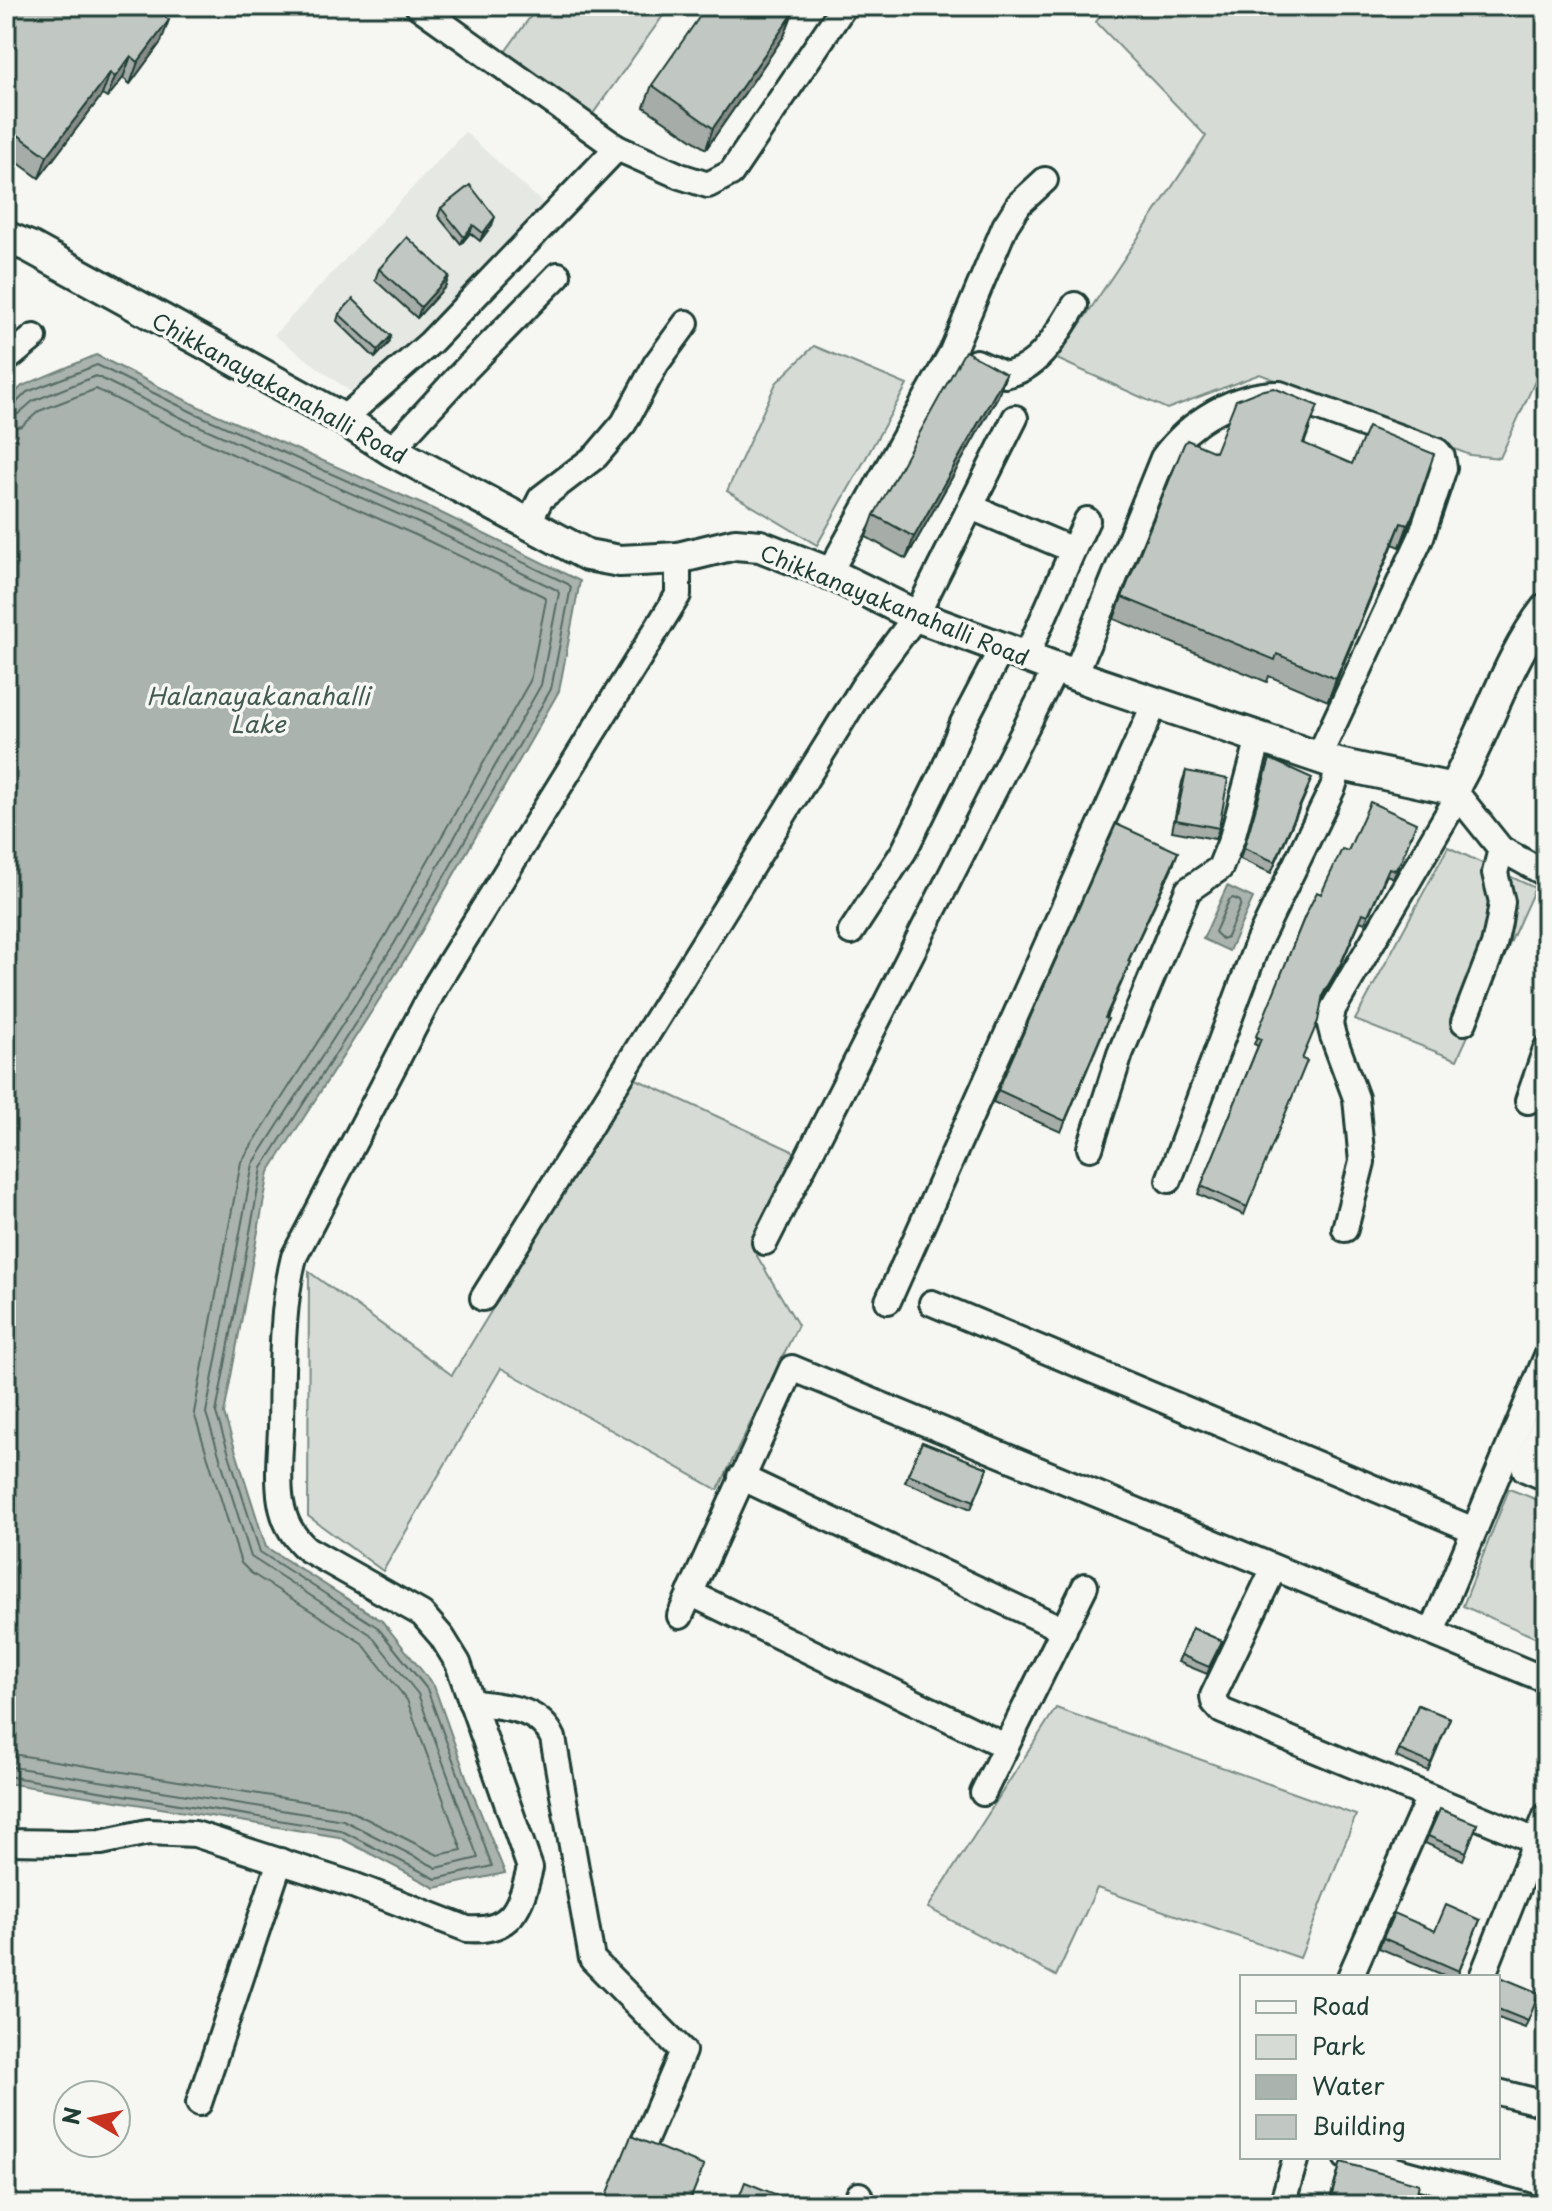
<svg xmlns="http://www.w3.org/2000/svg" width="1552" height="2211" font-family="'Playpen Sans',sans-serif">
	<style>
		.built { fill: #e6e8e4 }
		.green { fill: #d6dbd6; stroke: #7a8c85; stroke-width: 2 }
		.water { fill: #aab3ae; stroke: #72847d; stroke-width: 2 }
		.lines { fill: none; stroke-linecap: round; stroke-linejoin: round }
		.shore { stroke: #576c65; stroke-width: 2 }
		.minor-casing { stroke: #1f3d34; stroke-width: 30 }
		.major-casing { stroke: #1f3d34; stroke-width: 36 }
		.minor { stroke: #f6f6f2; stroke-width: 24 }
		.major { stroke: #f6f6f2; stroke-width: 30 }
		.wall { fill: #a6aca8; stroke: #1f3d34; stroke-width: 2 }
		.shaded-wall { fill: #878c88; stroke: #1f3d34; stroke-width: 2 }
		.building { fill: #c1c8c3; stroke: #1f3d34; stroke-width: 2 }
		.labels { text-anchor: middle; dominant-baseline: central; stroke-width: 7; stroke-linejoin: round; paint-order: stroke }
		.street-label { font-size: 22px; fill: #1f3d34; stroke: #f6f6f2 }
		.water-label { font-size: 24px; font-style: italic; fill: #425a52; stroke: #f6f6f2 }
	</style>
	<rect width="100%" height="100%" fill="#f6f6f2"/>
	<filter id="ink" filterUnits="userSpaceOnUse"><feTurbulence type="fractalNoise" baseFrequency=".0125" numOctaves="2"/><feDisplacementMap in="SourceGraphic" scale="16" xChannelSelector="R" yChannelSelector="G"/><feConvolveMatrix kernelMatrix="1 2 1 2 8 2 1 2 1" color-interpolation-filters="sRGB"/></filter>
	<g filter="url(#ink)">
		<path class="built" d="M465,132L545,205L359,398L274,335Z"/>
		<g class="green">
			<path d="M538,6H670L592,115L505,52Z"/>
			<path d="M1107,6H1546V357L1500,458L1470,455L1260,374L1167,409L1057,359L1206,136L1096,22Z"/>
			<path d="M814,346L907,385L817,545L727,491L776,383Z"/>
			<path d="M1448,847L1535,888L1457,1060L1355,1020Z"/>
			<path d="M634,1078L801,1155L754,1251L798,1325L718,1490L501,1368L383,1571L308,1516L309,1272L452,1375Z"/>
			<path d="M1509,1489L1546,1503V1642L1463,1606Z"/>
			<path d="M1056,1708L1356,1815L1300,1958L1097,1888L1056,1976L928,1908Z"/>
		</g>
		<g class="water">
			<path d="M96,355L197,406L433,509L580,581L559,691L409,953L269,1172L224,1414L266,1547L382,1621L434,1686L467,1779L505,1873L435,1888L339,1837L6,1783V402L22,386Z"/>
			<path d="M1227,886L1253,898L1229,951L1203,939Z"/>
		</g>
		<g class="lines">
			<g class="shore">
				<path d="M6,407L14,405L27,392L97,365L194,413L429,517L568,584L571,587L551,689L403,949L262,1168L216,1413L260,1552L377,1627L427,1689L492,1866L436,1879L340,1830L6,1776"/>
				<path d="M6,417L18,414L33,401L96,376L190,422L425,526L557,590L559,593L541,685L394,944L253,1164L206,1413L251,1557L370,1634L418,1694L478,1858L437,1868L343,1820L6,1766"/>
				<path d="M6,429L22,426L39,411L96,389L185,433L420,537L543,596L546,600L530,681L384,938L241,1162L194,1413L241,1563L251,1573L362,1643L407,1700L462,1850L438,1855L345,1808L6,1753"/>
				<path d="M1233,898L1240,901L1241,904L1227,937L1222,939L1215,932L1229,900Z"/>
			</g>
			<defs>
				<g id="minor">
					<path d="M617,148L680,176L708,185L731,173L844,6"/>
					<path d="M6,360L34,337"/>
					<path d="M976,362L1005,375C1041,368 1057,333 1075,305"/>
					<path d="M343,419L430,343L617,148L418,6"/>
					<path d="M391,450L461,374L558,275"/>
					<path d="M971,507L1073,550L1026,657"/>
					<path d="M528,524L541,498L596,456L624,423L656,364L686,323"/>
					<path d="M1073,550L1087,520"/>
					<path d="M829,573L952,352L1005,226L1019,204L1045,180"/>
					<path d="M1075,675L1163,458C1189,422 1236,393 1280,394L1437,451L1442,457L1444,468L1421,537L1318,758"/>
					<path d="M1453,789L1501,849L1546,874"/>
					<path d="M851,932L904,851L943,772L963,723L1002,648"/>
					<path d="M1464,1022L1494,945L1499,922L1502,902L1495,873L1501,849"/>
					<path d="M1528,1101L1546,1049"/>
					<path d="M1090,1148L1120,1054L1188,890L1220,868L1232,838L1259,738"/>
					<path d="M1169,1180L1258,942L1333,787L1340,765"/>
					<path d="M1345,1229L1362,1162L1356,1098L1333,1036L1330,1024L1333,1009L1457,798"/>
					<path d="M765,1242L1056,668"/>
					<path d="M483,1298L863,687L916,616L1015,418"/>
					<path d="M888,1301L1155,703"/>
					<path d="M932,1303L1474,1530"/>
					<path d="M1546,1420L1525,1469L1546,1478"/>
					<path d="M741,1477L1064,1630"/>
					<path d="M1274,1568L1213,1696L1214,1702L1222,1711L1536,1841"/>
					<path d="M690,1593L1005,1746"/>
					<path d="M680,1616L792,1368L1546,1680"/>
					<path d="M1432,1632L1546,1358"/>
					<path d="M471,1702C502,1707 538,1706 553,1738L592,1959L683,2051L644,2142"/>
					<path d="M983,1793L1085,1586"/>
					<path d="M6,1842L71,1843L101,1842L148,1832L195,1834L353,1885L467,1929C512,1933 521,1906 530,1868L458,1663L442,1637L422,1614L307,1549C292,1536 284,1522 281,1502C277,1478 280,1452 281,1428C282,1375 281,1308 294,1257L436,985L678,595V558"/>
					<path d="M1350,1977L1429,1797"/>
					<path d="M1482,1977L1546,1816"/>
					<path d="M1498,2092L1546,2104"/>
					<path d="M199,2103L280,1861"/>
					<path d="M1346,2157L1524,2205"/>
					<path d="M855,2205L859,2195"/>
					<path d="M1282,2205L1296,2157"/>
				</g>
				<path id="major" d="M6,237L30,247L343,419L391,450L587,555L620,561L678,558L735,544L760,546L829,573L916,616L1097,683L1338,764L1453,789C1487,732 1505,662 1546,609"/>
			</defs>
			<use href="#minor" class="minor-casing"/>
			<use href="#major" class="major-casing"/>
			<use href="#minor" class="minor"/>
			<use href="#major" class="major"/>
		</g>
		<g class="wall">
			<path d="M6,6L161,42L130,84L123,78L107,98L102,95L39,178L10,157L6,162Z"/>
			<path d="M792,15L784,36L706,149L644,107L652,85Z"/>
			<path d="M441,208L492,225L480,241L470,233L461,244L438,216Z"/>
			<path d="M379,269L449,276L445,287L417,318L375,280Z"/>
			<path d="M339,314L391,336L389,343L375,358L337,321Z"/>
			<path d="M1006,374L998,396L906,559L866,537L874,515Z"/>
			<path d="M1310,428L1304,444L1415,510L1400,547L1393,544L1328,701L1269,676L1267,682L1114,619L1122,597L1215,452Z"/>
			<path d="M1270,759L1308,789L1271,873L1240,859Z"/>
			<path d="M1186,771L1219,828L1215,839L1172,831L1182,782Z"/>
			<path d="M1348,851L1399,867L1393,878L1387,875L1365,923L1360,921L1338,971L1322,998L1302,1059L1244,1215L1198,1194L1258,1046L1254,1044L1305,916L1321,894Z"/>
			<path d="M1174,863L1128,962H1130L1126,973L1106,1018L1104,1030L1061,1132L993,1102L998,1090Z"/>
			<path d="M922,1442L988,1468L971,1509L905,1482Z"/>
			<path d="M1192,1628L1222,1641L1207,1674L1178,1662Z"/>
			<path d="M1418,1705L1450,1718L1428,1771L1396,1757Z"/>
			<path d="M1477,1824L1463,1860L1425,1843L1428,1836Z"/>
			<path d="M1480,1920L1457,1977H1448L1379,1948L1383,1938L1435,1931Z"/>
			<path d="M1498,1977L1539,1993L1525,2028L1498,2018Z"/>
			<path d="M1341,2162L1414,2205H1328Z"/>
		</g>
		<g class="shaded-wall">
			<path d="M792,15L784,36L706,149L713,128Z"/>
			<path d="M169,20L161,42L130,84L138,62Z"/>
			<path d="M131,56L123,78L107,98L115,77Z"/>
			<path d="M110,73L102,95L39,178L47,156Z"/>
			<path d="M18,135L10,157L6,162V151Z"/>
			<path d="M495,217L492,225L480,241L483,233Z"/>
			<path d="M473,225L470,233L461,244L464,237Z"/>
			<path d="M449,276L445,287L417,318L421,307Z"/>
			<path d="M391,336L389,343L375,358L378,350Z"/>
			<path d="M1006,374L998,396L906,559L914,537Z"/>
			<path d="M1415,510L1407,531L1400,547L1408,525Z"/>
			<path d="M1401,523L1393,544L1328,701L1336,679Z"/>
			<path d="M1178,852L1174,863L1123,972L1128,961Z"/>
			<path d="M1360,921L1338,971L1320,1001L1323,994Z"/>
		</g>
		<g class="building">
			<path d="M6,6H150L169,20L138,62L131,56L115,77L110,73L47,156L18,135L6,151Z"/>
			<path d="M707,6H780L792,15L713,128L652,85Z"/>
			<path d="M470,185L495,217L483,233L473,225L464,237L441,208Z"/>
			<path d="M407,237L449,276L421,307L379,269Z"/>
			<path d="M353,299L391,336L378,350L339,314Z"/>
			<path d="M965,351L1006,374L914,537L874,515Z"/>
			<path d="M1274,388L1318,406L1303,443L1352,464L1368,427L1434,454L1415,510L1408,525L1401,523L1336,679L1277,654L1275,660L1122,597L1184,444L1187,440L1215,452L1236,400L1259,391Z"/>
			<path d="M1270,759L1312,778L1275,862L1244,848Z"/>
			<path d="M1186,771L1228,779L1219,828L1176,820Z"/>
			<path d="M1370,802L1416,823L1402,859L1395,870L1389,868L1368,915L1363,913L1341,963L1323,994L1318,1021L1302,1059L1307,1061L1247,1207L1201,1186L1261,1039L1256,1036L1305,916L1317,892L1321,894L1342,849L1348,851Z"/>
			<path d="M1116,824L1178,852L1128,961L1130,962L1105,1018L1108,1019L1065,1121L998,1090Z"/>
			<path d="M922,1442L988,1468L974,1501L908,1474Z"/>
			<path d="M1192,1628L1222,1641L1209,1667L1181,1655Z"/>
			<path d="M1418,1705L1450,1718L1431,1763L1399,1750Z"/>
			<path d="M1440,1809L1477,1824L1466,1852L1428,1836Z"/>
			<path d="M1446,1905L1480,1920L1459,1971L1383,1938L1394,1913L1435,1931Z"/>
			<path d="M1498,1976L1539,1993L1528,2021L1498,2009Z"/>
			<path d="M631,2136L704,2166L688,2205H603Z"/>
			<path d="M1341,2162L1419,2184L1414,2205H1390L1357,2197L1355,2205H1329Z"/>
			<path d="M745,2182L802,2205H736Z"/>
		</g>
	</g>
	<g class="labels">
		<g class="street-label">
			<text transform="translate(280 387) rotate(29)">Chikkanayakanahalli Road</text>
			<text transform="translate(895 604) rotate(22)">Chikkanayakanahalli Road</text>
		</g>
		<g class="water-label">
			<text x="258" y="695">Halanayakanahalli<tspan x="258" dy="28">Lake</tspan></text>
		</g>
	</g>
	<rect width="1552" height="2211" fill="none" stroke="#f6f6f2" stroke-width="32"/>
	<rect x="16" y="16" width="1520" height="2179" fill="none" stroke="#1f3d34" stroke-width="3" filter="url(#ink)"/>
	<rect x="1240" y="1975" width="260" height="184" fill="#f6f6f2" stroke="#a0aca6" stroke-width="2"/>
	<rect x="1256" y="2001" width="40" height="12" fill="#f6f6f2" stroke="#a0aca6" stroke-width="2"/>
	<text x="1312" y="2015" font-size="24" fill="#1f3d34">Road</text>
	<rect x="1256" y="2035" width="40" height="24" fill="#d6dbd6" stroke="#a0aca6" stroke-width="2"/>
	<text x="1312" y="2055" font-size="24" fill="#1f3d34">Park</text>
	<rect x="1256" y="2075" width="40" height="24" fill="#aab3ae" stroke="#a0aca6" stroke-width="2"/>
	<text x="1312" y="2095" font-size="24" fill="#1f3d34">Water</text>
	<rect x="1256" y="2115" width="40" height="24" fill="#c1c8c3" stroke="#a0aca6" stroke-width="2"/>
	<text x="1312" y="2135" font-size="24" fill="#1f3d34">Building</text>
	<g transform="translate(92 2119) rotate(279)"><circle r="38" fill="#f6f6f2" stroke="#a0aca6" stroke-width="2"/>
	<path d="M0-6L14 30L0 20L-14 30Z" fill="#c8321e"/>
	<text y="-12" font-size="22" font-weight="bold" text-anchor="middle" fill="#1f3d34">N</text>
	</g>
</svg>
